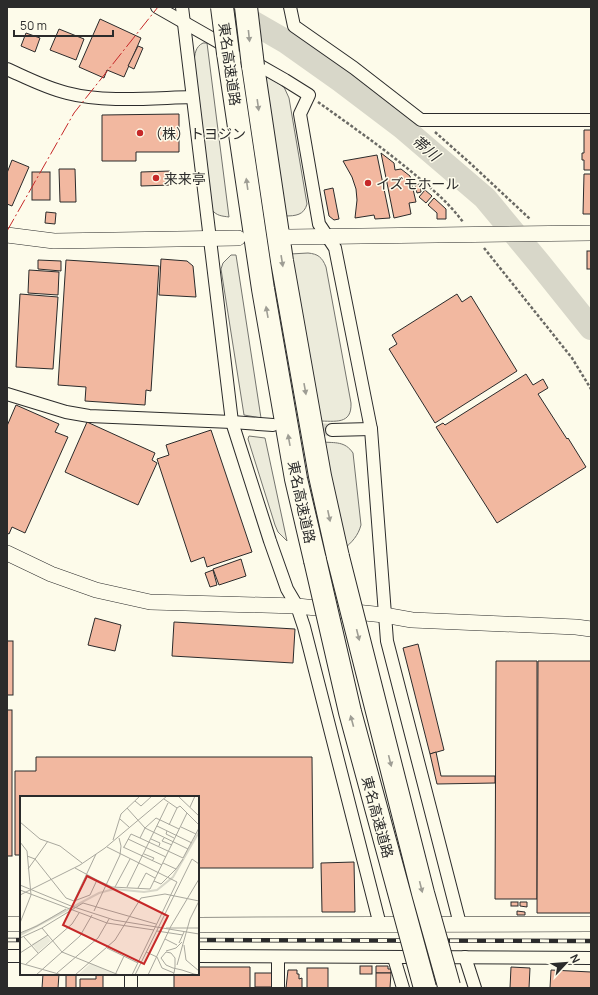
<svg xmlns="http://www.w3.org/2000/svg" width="598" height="995" font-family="Manrope,'Noto Sans JP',sans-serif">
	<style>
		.green { fill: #ecebdb; stroke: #74746e }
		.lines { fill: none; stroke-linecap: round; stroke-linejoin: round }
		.river { stroke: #d8d7c9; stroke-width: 24 }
		.building { fill: #f2b8a0; stroke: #2b2b2b }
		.minor-tunnel { stroke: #d3d1c4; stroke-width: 12; stroke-dasharray: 12 6; stroke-linecap: butt }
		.minor-casing { stroke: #2b2b2b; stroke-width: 14 }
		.tertiary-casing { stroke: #2b2b2b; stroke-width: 16 }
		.motorway-casing { stroke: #2b2b2b; stroke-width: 24 }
		.path { stroke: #6a6964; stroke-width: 2.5; stroke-dasharray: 3 2; stroke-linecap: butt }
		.minor { stroke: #fdfbea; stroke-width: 12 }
		.tertiary { stroke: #fdfbea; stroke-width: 15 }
		.motorway { stroke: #fdfbea; stroke-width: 22 }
		.rail-casing { stroke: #2b2b2b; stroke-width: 4.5 }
		.rail { stroke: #fdfbea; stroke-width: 3; stroke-dasharray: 9; stroke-linecap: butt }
		.motorway-bridge-casing { stroke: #2b2b2b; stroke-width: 24; stroke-linecap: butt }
		.motorway-bridge { stroke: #fdfbea; stroke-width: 22 }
		.power { stroke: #c62828; stroke-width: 1; stroke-dasharray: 14 3 2 3; stroke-linecap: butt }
		.oneway { fill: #9e9d94 }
		.poi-dot { fill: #c62828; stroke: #fdfbea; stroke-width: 1.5 }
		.labels { text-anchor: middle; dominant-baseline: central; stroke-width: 3; stroke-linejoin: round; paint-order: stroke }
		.street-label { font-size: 14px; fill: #2b2b2b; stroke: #fdfbea }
		.poi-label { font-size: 14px; fill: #2b2b2b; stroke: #fdfbea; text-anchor: start }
		.water-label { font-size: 15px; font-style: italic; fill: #2b2b2b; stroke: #fdfbea }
		.inset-river { fill: none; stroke: #d8d7c9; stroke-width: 2 }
		.inset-road { fill: none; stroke: #a9a89e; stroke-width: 1 }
		.view { fill: #c62828; fill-opacity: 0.15; stroke: #c62828; stroke-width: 2 }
		.inset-edge { fill: none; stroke: #2b2b2b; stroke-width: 2 }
	</style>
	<rect width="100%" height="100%" fill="#fdfbea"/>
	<g class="green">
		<path d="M203,43H207L229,217C222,216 217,216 212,210L194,62C195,54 195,47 203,43Z"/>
		<path d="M265,75L284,87L289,98L307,204C304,215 296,216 285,216Z"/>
		<path d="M308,253C318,254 322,257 326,267L351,403C352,425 335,421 318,421L290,254Z"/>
		<path d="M231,255H236L261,418L244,415L221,269L223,263Z"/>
		<path d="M249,436L265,438L287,541L278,532L275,525L248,439Z"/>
		<path d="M322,442C335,443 345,441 353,453L361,525C358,536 352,542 344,549Z"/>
	</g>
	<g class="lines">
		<path class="river" d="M226,7L285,41L340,80L402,127L485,198L539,263L591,328"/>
	</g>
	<g class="building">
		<path d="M100,19L141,38L124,77L107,70L104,78L79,67Z"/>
		<path d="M59,29L84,39L76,60L50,50Z"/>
		<path d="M26,33L40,38L35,52L21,46Z"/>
		<path d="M138,46L143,48L134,69L128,66Z"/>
		<path d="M179,114V152H136V161H102V115Z"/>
		<path d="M584,130H591V170H584V160H582V153H584Z"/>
		<path d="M381,153L394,163L395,170L401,169L410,176L416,202L409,203L411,214L394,218Z"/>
		<path d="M377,155L390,218L375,219L374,215L355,218L357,200L356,189L352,177L343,161Z"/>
		<path d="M12,160L29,167L12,206L7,204V173Z"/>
		<path d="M59,169H75L76,202H60Z"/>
		<path d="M170,171L171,185L141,186V172Z"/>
		<rect x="32" y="172" width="18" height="28"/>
		<path d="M584,174H591V214H583Z"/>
		<path d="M420,184L421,192L417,193L415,185Z"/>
		<path d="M333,188L339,219L334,220L329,216L324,190Z"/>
		<path d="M425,190L432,196L426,203L419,197Z"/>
		<path d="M434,198L446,209V219H437V213L428,205Z"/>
		<path d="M46,212L56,213L55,224L45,223Z"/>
		<rect x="587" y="251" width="4" height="18"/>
		<path d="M161,259L187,261L193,266L196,297L159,295Z"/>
		<path d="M38,260L61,261V271L38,269Z"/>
		<path d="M66,260L159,266L151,391L146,390L145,405L85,401L86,387L58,385Z"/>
		<path d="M29,270L59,272L58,295L28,293Z"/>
		<path d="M20,294L58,297L53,369L16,367Z"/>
		<path d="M457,294L462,302L471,296L517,371L435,423L389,349L397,344L392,335Z"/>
		<path d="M526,374L533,385L543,379L548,388L538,394L567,439L568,438L586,467L497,523L436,427L443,423L445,425Z"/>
		<path d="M16,405L59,424L55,432L68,437L25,533L12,527L9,534L7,533V426Z"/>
		<path d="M87,422L155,453L152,460L157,463L138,505L65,472Z"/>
		<path d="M211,430L252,552L207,567L204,557L191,562L157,459L169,455L166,445Z"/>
		<path d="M241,559L246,576L219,585L213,569Z"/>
		<path d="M213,570L217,585L210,587L205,573Z"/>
		<path d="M95,618L121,625L115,651L88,645Z"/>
		<path d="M174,622L295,629L293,663L172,656Z"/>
		<rect x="7" y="641" width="6" height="54"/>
		<path d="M418,644L444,750L430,754L403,648Z"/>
		<path d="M496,661H537V899H495Z"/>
		<path d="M538,661H591V913H537Z"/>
		<rect x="7" y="710" width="5" height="146"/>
		<path d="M436,752L441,776H495V783L437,784L430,754Z"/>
		<path d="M36,757H312L313,868H198V797H21V855H15V771H36Z"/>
		<path d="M354,862L355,912H322L321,863Z"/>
		<rect x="511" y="902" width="7" height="4"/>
		<path d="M520,902H527V907L520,906Z"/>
		<path d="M517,911L525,912V915H517Z"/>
		<rect x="360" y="966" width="12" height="8"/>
		<path d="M376,966H388V969H391V973H376Z"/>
		<path d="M198,967H250V988H174V974H198Z"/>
		<path d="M511,967L530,968L529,988H510Z"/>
		<rect x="307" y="968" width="21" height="20"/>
		<path d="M288,970H297V974H299V979L302,978V988H286Z"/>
		<path d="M551,970L591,972V988H550Z"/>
		<rect x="255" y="973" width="17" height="14"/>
		<path d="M376,973H391L390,988H376Z"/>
		<path d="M43,974H59L58,988H42Z"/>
		<path d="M96,974H103V988H80V979H96Z"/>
		<rect x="66" y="975" width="10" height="13"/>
	</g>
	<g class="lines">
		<path class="minor-tunnel" d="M283,426L332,430"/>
		<defs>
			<g id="minor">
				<path d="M157,7L285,80L309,95L300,114L319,224L335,248L371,429L387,641L460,924"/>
				<path d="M182,7L232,422L270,541L287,589L297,606L304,627L380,925"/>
				<path d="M290,7L294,26L354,68L421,120H591"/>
				<path d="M7,69C27,78 46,88 67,93C105,103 152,98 192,97"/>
				<path d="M7,394L66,412L89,416L232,422L273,425"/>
				<path d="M332,430L371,429"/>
				<path d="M7,956H21"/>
				<path d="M198,956L591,958"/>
				<path d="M278,957V988"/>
				<path d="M465,957L475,988"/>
				<path d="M394,958L403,988"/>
				<path d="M131,974V988"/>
			</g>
			<g id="tertiary">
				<path d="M7,235L54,241L238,238"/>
				<path d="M288,237L591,233"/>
				<path d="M7,553L51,574L96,590L150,602L297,606L384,615L412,620L576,627L591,629"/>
				<path d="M7,924H21"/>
				<path d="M198,925L591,924"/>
			</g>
			<g id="motorway">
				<path d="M228,53L263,289L296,479L315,560"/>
				<path d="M253,66L282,261L320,476L338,557"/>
			</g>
		</defs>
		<use href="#minor" class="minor-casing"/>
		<use href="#tertiary" class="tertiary-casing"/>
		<use href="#motorway" class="motorway-casing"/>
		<g class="path">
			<path d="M318,102C350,125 383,148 413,173C431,188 449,203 463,222"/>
			<path d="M435,132L470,163L530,219"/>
			<path d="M484,248L572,358L591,389"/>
		</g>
		<use href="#minor" class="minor"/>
		<use href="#tertiary" class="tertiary"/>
		<use href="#motorway" class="motorway"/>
		<defs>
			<g id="rail">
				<path d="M7,940H21"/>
				<path d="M198,940L591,941"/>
			</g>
		</defs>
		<use href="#rail" class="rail-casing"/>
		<use href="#rail" class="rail"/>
		<defs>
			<g id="motorway-bridge">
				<path d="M222,7L228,53"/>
				<path d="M246,7L253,66"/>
				<path d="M338,557L423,893L449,986"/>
				<path d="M315,560L350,712L425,988"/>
			</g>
		</defs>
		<use href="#motorway-bridge" class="motorway-bridge-casing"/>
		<use href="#motorway-bridge" class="motorway-bridge"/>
		<path class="power" d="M7,231L74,113L158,7"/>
	</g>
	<defs><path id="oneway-solid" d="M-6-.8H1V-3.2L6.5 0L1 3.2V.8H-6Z"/></defs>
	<g class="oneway">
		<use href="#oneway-solid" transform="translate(249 36) rotate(84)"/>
		<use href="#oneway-solid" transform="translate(258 105) rotate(82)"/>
		<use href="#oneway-solid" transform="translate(247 184) rotate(-98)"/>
		<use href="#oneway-solid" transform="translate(282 261) rotate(81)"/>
		<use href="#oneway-solid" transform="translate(267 312) rotate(-100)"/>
		<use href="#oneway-solid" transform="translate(305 389) rotate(80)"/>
		<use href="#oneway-solid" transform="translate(289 440) rotate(-100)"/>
		<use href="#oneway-solid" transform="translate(329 516) rotate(78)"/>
		<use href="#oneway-solid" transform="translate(358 635) rotate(76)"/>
		<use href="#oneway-solid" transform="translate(352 721) rotate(-105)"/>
		<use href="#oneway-solid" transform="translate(390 761) rotate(76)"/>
		<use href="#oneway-solid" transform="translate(421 887) rotate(76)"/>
	</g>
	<g class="poi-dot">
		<circle cx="140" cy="133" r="4"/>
		<circle cx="156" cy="178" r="4"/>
		<circle cx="368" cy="183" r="4"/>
	</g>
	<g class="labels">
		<g class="street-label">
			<text transform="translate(230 64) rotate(82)">東名高速道路</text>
			<text transform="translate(302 502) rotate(78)">東名高速道路</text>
			<text transform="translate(378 817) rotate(75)">東名高速道路</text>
		</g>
		<g class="poi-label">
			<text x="148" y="133">（株）トヨジン</text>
			<text x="164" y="178">来来亭</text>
			<text x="376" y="183">イズモホール</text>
		</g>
		<g class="water-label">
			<text transform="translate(426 148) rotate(40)">帯川</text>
		</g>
	</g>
	<g transform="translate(20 796)">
		<rect width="179" height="179" fill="#fdfbea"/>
		<path d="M27,140L31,145L18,156L12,148ZM71,167L95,178L58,179Z" fill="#ecebdb"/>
		<path class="inset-river" d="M0,139L79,97L94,93L124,96L137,94L153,81L179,36"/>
		<path class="inset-road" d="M158,0L179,20M144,3L157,12L160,10L179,29M115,5L121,10L132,0M170,11L175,0M107,12L125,32L168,53M100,23L109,31M0,26L20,43L40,50L62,67M149,29L157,12M137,30L172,47M161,31L176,38M147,35L146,38L154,42M120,42L163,62L179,32M144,42L142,45L152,49M108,43L146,61M131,43L140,47L139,50M93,44L101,18L120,0M0,46L7,55L11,99L0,127M87,51L157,86L112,179M103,51L142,69M104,51L111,38L120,42L125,32L136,22L159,33M124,58L134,62L132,65M7,60L15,63L46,102L54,105L76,58M55,72L77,84M8,73L28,45M156,73L163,63M134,85L141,88L156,73L143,67M0,89L51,110L94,124L179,138M95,91L110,63M107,91L148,7M118,92L126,77L135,82M0,94L87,127L134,134M0,99L60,69L85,52L147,0M54,105L70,99L77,84L92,91L130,93L167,17M74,115L100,59L101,50L99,42M22,132L42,156L99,179M146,132H179M137,135L163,139M0,137L17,130L46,113M4,141L18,157M0,142L22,132L63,107L136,128M145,143L157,149M159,147L164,136M164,149L166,164L179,175M87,152L118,167M146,155L156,152L162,146M126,156L137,161L142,172L154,177M0,157L28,139M0,167L42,179M5,169L52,128L59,117M157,169L170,123L179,105M37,177L78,142L89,123M16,179L60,140L72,119M55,179L95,144L121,102L145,98L179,105M95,179L104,160M115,179L172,63L179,68M128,179L151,130L179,83M153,179L154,177L155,171V162L151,157L146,156L141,162L146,169L153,172L162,174L174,178L179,179"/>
		<path class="view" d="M67,80L148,120L124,168L43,129Z"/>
		<rect width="179" height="179" class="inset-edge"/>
	</g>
	<rect width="598" height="995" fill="none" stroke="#2b2b2b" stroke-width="16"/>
	<g transform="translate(566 963) rotate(64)" stroke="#fdfbea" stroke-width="3" paint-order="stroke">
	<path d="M0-3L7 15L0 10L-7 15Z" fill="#2b2b2b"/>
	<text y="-6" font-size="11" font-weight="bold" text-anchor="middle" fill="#2b2b2b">N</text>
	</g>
	<path d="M14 30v6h99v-6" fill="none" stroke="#2b2b2b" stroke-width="2"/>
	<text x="20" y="30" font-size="12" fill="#2b2b2b" stroke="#fdfbea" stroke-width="3" paint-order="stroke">50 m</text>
</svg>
